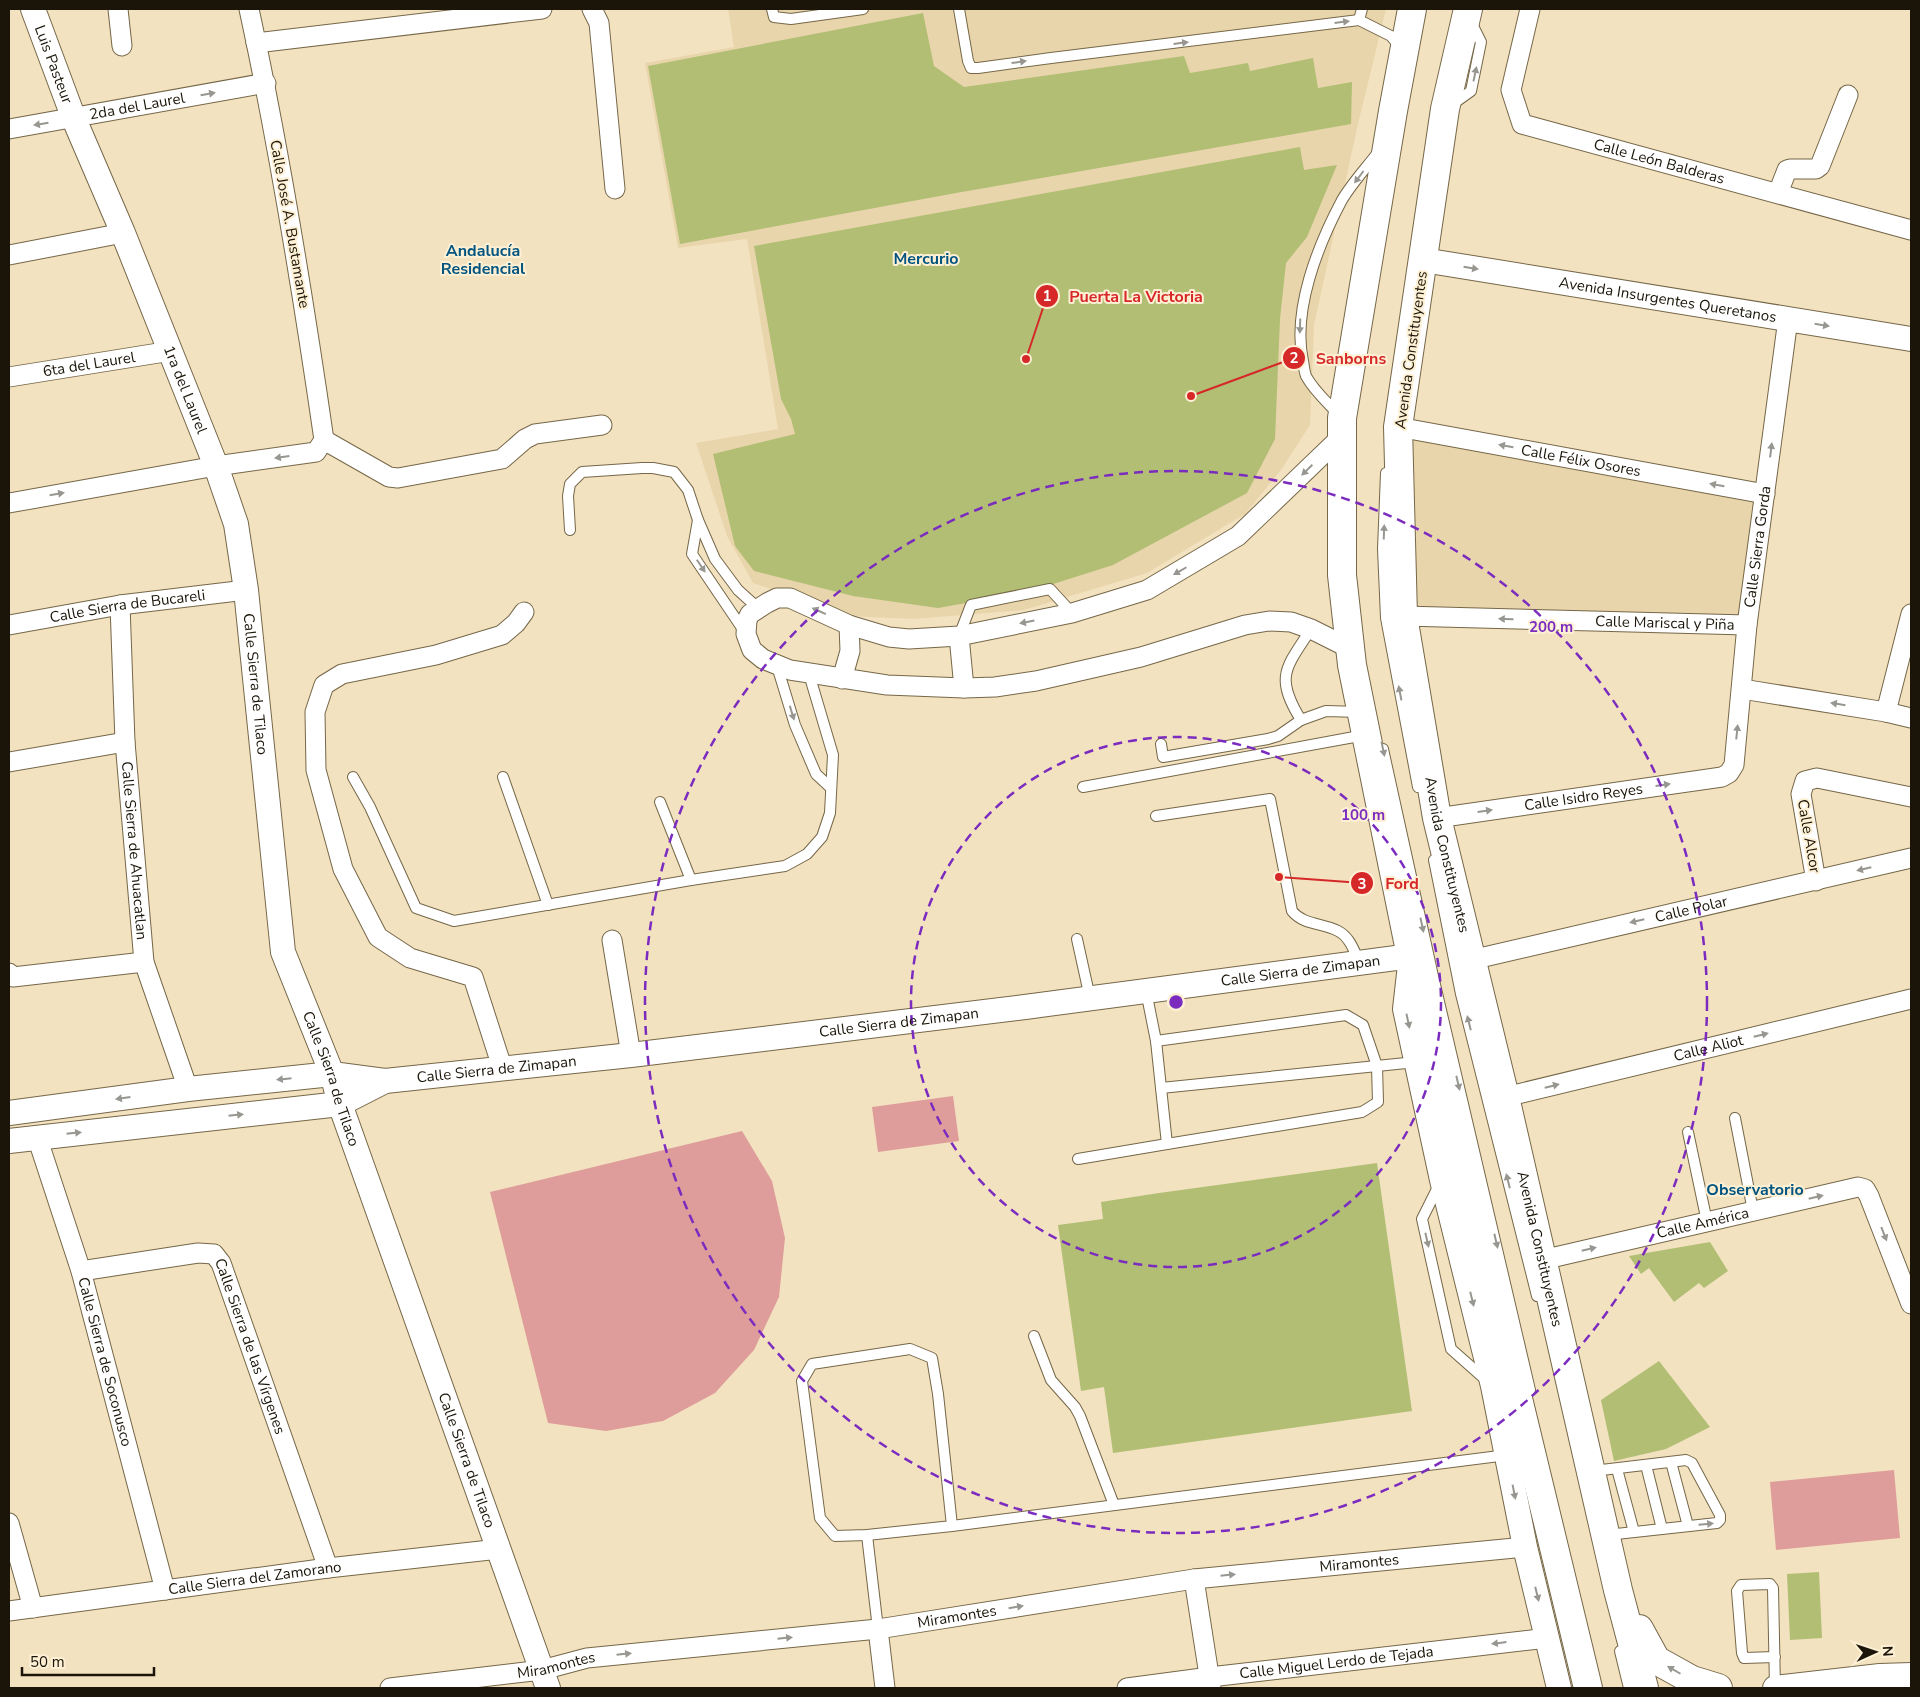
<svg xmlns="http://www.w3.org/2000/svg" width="1920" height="1697" font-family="'Nunito Sans',sans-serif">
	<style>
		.built { fill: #e9d5ab }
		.pitch { fill: #de9d9a }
		.building { fill: #b1be74 }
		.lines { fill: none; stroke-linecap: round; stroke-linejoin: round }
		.service-casing { stroke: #756748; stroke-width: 12 }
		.minor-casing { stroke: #756748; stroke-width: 21 }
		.tertiary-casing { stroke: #756748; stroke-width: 26 }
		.primary-casing { stroke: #756748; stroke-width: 30 }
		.service { stroke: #fff; stroke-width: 10 }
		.minor { stroke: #fff; stroke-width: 19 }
		.tertiary { stroke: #fff; stroke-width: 24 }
		.primary { stroke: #fff; stroke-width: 28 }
		.oneway { fill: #989690 }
		.ring { fill: none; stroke: #7b2cbf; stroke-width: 2.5; stroke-dasharray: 9 6 }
		.labels { text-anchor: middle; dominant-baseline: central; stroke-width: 4; stroke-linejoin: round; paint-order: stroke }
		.street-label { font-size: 15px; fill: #1b1509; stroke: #fdf0d4 }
		.neighbourhood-label { font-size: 16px; font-weight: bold; fill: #025480; stroke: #fdf0d4 }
		.centre { fill: #7b2cbf; stroke: #fdf0d4; stroke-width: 2.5 }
		.ring-label { font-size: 15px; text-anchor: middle; font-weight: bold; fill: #7b2cbf; stroke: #fdf0d4; stroke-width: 4; stroke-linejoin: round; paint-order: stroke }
		.leader { fill: none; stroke: #d62828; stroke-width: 2 }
		.callout-dot { fill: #d62828; stroke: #fdf0d4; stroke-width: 2 }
		.mark-label { font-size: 15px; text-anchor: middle; font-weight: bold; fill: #fff }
		.callout-label { font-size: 16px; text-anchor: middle; font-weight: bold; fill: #d62828; stroke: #fdf0d4; stroke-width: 4; stroke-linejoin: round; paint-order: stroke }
	</style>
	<rect width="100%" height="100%" fill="#f3e2c0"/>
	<g class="built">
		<path d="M728,9H1386L1358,124L1314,325L1310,425L1281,470L1245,514L1147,573L1024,610L914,619L849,616L753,583L727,536L696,443L778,429L747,239L678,248L645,63L734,47Z"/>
		<path d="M1398,427L1765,494L1747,625L1403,616Z"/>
	</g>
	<g class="pitch">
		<path d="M953,1096L959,1141L878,1152L872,1107Z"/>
		<path d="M742,1131L772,1181L785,1238L779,1297L754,1350L715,1393L663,1421L606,1431L548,1423L490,1192Z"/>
		<path d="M1894,1470L1900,1538L1776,1550L1770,1482Z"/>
	</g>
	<g class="building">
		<path d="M923,13L934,66L964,87L1184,56L1190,73L1248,63L1250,71L1313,58L1318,88L1352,82L1351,124L956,193L680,244L648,66Z"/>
		<path d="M1300,147L1304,170L1337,165L1307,237L1286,263L1280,319L1275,439L1247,493L1113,565L1028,592L938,608L853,596L754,571L735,546L713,454L795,434L791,419L781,399L754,246Z"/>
		<path d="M1377,1163L1412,1411L1113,1453L1104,1387L1081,1391L1058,1225L1103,1219L1101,1202L1159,1193Z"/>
		<path d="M1710,1242L1728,1271L1704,1288L1699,1283L1674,1302L1649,1268L1641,1274L1629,1256Z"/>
		<path d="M1659,1361L1710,1427L1666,1449L1614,1461L1601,1400Z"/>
		<path d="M1819,1572L1822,1638L1790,1640L1787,1574Z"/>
	</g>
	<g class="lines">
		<defs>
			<g id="service">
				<path d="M772,9L774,17L791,19L863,9"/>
				<path d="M959,9L968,61L971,68H978L1051,58L1359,20L1391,36L1400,47"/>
				<path d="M1359,20L1362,9"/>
				<path d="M1450,106L1471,91L1481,42L1471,22"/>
				<path d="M1338,414C1327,402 1314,391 1306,376C1304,371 1304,366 1303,361C1292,310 1318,245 1342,200C1352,183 1367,167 1379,151"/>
				<path d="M1386,473L1383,549L1386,618L1418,787"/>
				<path d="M698,520L692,554L744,631"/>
				<path d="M570,530L568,496L570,484L582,472L642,468H653L674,472L688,490L698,520L715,559L738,590L759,609"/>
				<path d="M1311,629C1286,668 1274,676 1301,720L1326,711L1360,712"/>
				<path d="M959,636L971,605L1050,589L1072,613"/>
				<path d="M777,666L795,725L816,774L831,788"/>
				<path d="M1161,744L1163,757L1268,739L1278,736L1301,720"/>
				<path d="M1383,749L1433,976L1530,1390"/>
				<path d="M353,777L370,807L416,908L454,921L691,880L785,866L807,854L822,837L830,813L833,755L809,674"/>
				<path d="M503,777L548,905"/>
				<path d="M1083,787L1365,735"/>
				<path d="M660,802L691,880"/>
				<path d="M1156,816L1270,799L1292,911C1303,925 1323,923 1338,931C1350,937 1354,951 1360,963"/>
				<path d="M1434,860L1461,994L1537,1296"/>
				<path d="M1077,939L1090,998"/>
				<path d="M1146,991L1156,1041"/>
				<path d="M1346,1015L1363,1025L1377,1066L1378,1102L1362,1112L1167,1144L1156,1041Z"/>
				<path d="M1161,1088L1416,1062"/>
				<path d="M1735,1118L1753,1211"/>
				<path d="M1688,1132L1707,1222"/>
				<path d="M1078,1159L1167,1144"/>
				<path d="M1439,1185L1422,1219L1451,1349L1486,1380"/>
				<path d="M1034,1336L1051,1380L1075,1407L1080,1416L1114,1505"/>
				<path d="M1671,1462L1688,1526"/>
				<path d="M1646,1465L1662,1529"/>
				<path d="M1617,1469L1634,1532"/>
				<path d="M1593,1471L1686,1460L1692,1463L1720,1515V1520L1717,1523L1607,1535"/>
				<path d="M952,1526L938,1394L932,1358L910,1349L812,1364L802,1381L820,1518L835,1536L867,1535L952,1526L1507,1455"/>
				<path d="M867,1535L878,1629"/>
				<path d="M1620,1651L1629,1688"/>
				<path d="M1775,1688L1773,1588L1770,1584L1741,1585L1737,1591L1742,1653L1744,1658L1775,1657"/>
			</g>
			<g id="minor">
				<path d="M118,9L122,46"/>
				<path d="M592,9L599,23L615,189"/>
				<path id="s1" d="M1530,9L1511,90L1522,124L1911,230"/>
				<path d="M256,43L542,9"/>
				<path id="s2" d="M9,129L266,83"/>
				<path d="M1778,193L1787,170L1790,169H1816L1820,166L1848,95"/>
				<path d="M9,255L123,233"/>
				<path id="s3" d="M9,377L171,351"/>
				<path id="s4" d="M1398,427L1765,494"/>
				<path d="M1342,436L1238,536L1147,590L1072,613L959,636L909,639L889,637L849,625L790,598H777L767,603L750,614L747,620L746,634L752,650L763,659L790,670L887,685L964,688L995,687L1036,681L1141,657L1245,625L1269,621L1291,622L1311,629L1349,648"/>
				<path d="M324,440L389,477L398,478L502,459L525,439L535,434L602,425"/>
				<path d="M9,503L216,466L316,452L324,440C303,295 280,152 249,9"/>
				<path id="s5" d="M120,605L125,742L144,962L188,1089"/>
				<path id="s6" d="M1403,616L1747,625"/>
				<path id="s7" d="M9,625L120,605L246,590"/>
				<path d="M959,636L964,688"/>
				<path d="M842,679L850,651L849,625"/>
				<path d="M1742,689L1886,712L1911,718"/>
				<path d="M1886,712L1911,614"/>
				<path d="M9,762L125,742"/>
				<path id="s8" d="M1437,818L1722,777L1729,773L1734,765L1747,625L1788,319"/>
				<path d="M1816,881L1801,794L1805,781L1817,778L1911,797"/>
				<path d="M612,940L631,1055"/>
				<path id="s9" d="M1471,960L1911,858"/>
				<path d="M9,973L13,977L144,962"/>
				<path d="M502,1067L473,977L410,958L378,937L343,869L316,770L315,712L324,685L342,674L436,655L502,635L516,623L524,612"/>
				<path id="s10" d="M1505,1097L1911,999"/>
				<path id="s11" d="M37,1137L81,1271L165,1590"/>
				<path id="s12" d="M1542,1260L1858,1187L1865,1189L1869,1196L1911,1304"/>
				<path id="s13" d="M81,1271L198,1253L214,1254L221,1263L328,1568"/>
				<path d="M9,1523L33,1608"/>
				<path d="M1194,1579L1211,1688"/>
				<path id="s14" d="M9,1611L328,1568L499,1549"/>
				<path d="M878,1629L885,1688"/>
				<path id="s15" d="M390,1688L542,1670L587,1658L878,1629L1194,1579L1525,1547"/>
				<path id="s16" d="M1127,1688L1210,1677L1548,1638"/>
			</g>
			<g id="tertiary">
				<path id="s17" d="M33,9L74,119L123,233L216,466L236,524L246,590L283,952L332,1074L340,1104L548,1688"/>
				<path id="s18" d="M1423,260L1911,339"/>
				<path id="s19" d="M9,1113L188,1089L332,1074L385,1081L631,1055L1025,1007L1411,956L1405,1009L1442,1180L1493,1386L1525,1547L1559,1688"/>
				<path d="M9,1141L340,1104L385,1081"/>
				<path d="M1775,1688L1880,1676L1911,1675"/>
			</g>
			<g id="primary">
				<path d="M1412,9L1393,111L1342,418V575L1352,665L1411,956L1588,1688"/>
				<path id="s20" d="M1468,9L1445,109L1398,427L1403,616L1437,818L1505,1097L1618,1590L1644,1688"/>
				<path d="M1639,1629L1656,1660L1692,1680L1718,1688"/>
			</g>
		</defs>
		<use href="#service" class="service-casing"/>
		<use href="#minor" class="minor-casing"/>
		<use href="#tertiary" class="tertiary-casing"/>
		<use href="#primary" class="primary-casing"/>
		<use href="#service" class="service"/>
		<use href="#minor" class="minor"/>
		<use href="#tertiary" class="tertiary"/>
		<use href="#primary" class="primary"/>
	</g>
	<defs><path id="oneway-solid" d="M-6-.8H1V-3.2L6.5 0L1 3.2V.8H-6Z" transform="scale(1.25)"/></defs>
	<g class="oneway">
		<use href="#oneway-solid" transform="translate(1342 22) rotate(-7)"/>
		<use href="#oneway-solid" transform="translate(1181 43) rotate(-7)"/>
		<use href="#oneway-solid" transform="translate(1019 62) rotate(-8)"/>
		<use href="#oneway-solid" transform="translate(1475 74) rotate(-78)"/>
		<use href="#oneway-solid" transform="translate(208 94) rotate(-10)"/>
		<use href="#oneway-solid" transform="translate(41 124) rotate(171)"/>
		<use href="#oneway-solid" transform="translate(1359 177) rotate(127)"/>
		<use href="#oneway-solid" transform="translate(1471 268) rotate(9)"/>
		<use href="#oneway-solid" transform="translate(1822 325) rotate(9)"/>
		<use href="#oneway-solid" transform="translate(1300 326) rotate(92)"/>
		<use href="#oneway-solid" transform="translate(1506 446) rotate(-170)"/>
		<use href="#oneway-solid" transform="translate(1771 450) rotate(-83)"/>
		<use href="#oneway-solid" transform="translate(282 457) rotate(172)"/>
		<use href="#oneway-solid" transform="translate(1307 470) rotate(136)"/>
		<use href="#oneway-solid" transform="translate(1717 485) rotate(-170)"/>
		<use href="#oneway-solid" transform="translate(57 494) rotate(-10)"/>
		<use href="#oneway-solid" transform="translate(1384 532) rotate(-88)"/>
		<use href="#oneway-solid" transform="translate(701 566) rotate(56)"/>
		<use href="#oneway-solid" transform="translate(1180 571) rotate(150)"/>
		<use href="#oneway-solid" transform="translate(819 611) rotate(-156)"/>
		<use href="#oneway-solid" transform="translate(1506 619) rotate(-179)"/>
		<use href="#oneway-solid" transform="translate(1027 622) rotate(169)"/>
		<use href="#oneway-solid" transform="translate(1400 693) rotate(-101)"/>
		<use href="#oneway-solid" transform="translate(1838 704) rotate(-171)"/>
		<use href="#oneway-solid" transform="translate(792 713) rotate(73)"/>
		<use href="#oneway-solid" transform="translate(1737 732) rotate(-84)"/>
		<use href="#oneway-solid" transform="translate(1383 749) rotate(78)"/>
		<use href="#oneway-solid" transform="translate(1663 785) rotate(-8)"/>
		<use href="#oneway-solid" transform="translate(1485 811) rotate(-8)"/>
		<use href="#oneway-solid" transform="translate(1864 869) rotate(167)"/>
		<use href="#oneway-solid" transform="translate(1637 921) rotate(167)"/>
		<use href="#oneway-solid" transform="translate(1422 925) rotate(78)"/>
		<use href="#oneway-solid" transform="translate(1408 1021) rotate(78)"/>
		<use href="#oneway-solid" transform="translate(1469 1023) rotate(-104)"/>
		<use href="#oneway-solid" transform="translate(1761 1035) rotate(-14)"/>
		<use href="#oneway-solid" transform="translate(284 1079) rotate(174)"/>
		<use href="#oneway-solid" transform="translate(1458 1083) rotate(77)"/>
		<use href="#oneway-solid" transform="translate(1552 1086) rotate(-14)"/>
		<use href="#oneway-solid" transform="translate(123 1098) rotate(172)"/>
		<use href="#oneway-solid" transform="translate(236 1115) rotate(-6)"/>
		<use href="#oneway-solid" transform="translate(74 1133) rotate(-6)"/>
		<use href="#oneway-solid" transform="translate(1508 1181) rotate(-104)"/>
		<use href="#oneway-solid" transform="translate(1816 1197) rotate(-13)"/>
		<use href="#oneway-solid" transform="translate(1884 1234) rotate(69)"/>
		<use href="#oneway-solid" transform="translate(1427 1240) rotate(77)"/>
		<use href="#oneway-solid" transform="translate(1496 1241) rotate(77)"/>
		<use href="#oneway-solid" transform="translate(1589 1249) rotate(-13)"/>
		<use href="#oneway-solid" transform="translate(1472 1299) rotate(76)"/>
		<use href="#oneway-solid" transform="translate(1514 1492) rotate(79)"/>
		<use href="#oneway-solid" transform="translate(1706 1524) rotate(-5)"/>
		<use href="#oneway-solid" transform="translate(1228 1575) rotate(-6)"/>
		<use href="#oneway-solid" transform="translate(1537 1594) rotate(76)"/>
		<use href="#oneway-solid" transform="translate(1016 1607) rotate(-9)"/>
		<use href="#oneway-solid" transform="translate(785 1638) rotate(-6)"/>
		<use href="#oneway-solid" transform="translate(1499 1643) rotate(173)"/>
		<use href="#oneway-solid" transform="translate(624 1654) rotate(-6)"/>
		<use href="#oneway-solid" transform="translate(1674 1670) rotate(-150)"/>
	</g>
	<g class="ring">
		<circle cx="1176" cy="1002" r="265"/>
		<circle cx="1176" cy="1002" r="531"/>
	</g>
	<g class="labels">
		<g class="street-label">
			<text stroke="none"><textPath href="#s17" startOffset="59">Luis Pasteur</textPath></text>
			<text stroke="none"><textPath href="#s2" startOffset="130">2da del Laurel</textPath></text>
			<text stroke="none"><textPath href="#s1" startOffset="261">Calle León Balderas</textPath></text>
			<text transform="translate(290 224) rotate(80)">Calle José A. Bustamante</text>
			<text stroke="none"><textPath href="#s18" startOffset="248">Avenida Insurgentes Queretanos</textPath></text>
			<text transform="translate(1411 350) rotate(-82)">Avenida Constituyentes</text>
			<text stroke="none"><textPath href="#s3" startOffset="81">6ta del Laurel</textPath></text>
			<text stroke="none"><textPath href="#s17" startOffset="410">1ra del Laurel</textPath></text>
			<text stroke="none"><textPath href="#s4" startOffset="186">Calle Félix Osores</textPath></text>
			<text stroke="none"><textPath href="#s8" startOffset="525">Calle Sierra Gorda</textPath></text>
			<text stroke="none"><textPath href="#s7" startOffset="120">Calle Sierra de Bucareli</textPath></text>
			<text stroke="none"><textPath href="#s6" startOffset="262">Calle Mariscal y Piña</textPath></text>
			<text stroke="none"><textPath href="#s17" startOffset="715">Calle Sierra de Tilaco</textPath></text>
			<text stroke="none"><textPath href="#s8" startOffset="148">Calle Isidro Reyes</textPath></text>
			<text transform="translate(1809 836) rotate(80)">Calle Alcor</text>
			<text stroke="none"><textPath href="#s5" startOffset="246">Calle Sierra de Ahuacatlan</textPath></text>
			<text stroke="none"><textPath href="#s20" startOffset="856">Avenida Constituyentes</textPath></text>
			<text stroke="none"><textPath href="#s9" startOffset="226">Calle Polar</textPath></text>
			<text stroke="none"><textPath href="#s19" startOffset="1301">Calle Sierra de Zimapan</textPath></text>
			<text stroke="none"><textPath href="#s19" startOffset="896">Calle Sierra de Zimapan</textPath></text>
			<text stroke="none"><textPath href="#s10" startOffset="209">Calle Aliot</textPath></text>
			<text stroke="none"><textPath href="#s19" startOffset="491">Calle Sierra de Zimapan</textPath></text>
			<text stroke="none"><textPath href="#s17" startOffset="1120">Calle Sierra de Tilaco</textPath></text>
			<text stroke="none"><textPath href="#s12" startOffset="165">Calle América</textPath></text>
			<text stroke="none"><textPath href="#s20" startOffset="1261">Avenida Constituyentes</textPath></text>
			<text stroke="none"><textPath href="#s13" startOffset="234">Calle Sierra de las Vírgenes</textPath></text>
			<text stroke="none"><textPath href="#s11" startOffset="235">Calle Sierra de Soconusco</textPath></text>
			<text stroke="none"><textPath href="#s17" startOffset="1525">Calle Sierra de Tilaco</textPath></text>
			<text stroke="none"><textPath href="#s15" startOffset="978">Miramontes</textPath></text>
			<text stroke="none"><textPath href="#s14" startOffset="248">Calle Sierra del Zamorano</textPath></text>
			<text stroke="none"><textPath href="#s15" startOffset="572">Miramontes</textPath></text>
			<text stroke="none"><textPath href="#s16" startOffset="211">Calle Miguel Lerdo de Tejada</textPath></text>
			<text stroke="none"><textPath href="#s15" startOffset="168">Miramontes</textPath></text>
		</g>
		<g class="neighbourhood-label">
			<text x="483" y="251">Andalucía<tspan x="483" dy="18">Residencial</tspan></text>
			<text x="926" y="259">Mercurio</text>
			<text x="1755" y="1190">Observatorio</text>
		</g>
	</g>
	<circle cx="1176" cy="1002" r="8" class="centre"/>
	<g class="ring-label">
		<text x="1551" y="632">200 m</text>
		<text x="1363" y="820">100 m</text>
	</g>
	<path class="leader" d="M1026 359L1047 296M1191 396L1294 358M1279 877L1362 883"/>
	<g class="callout-dot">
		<circle cx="1026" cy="359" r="5"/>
		<circle cx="1191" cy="396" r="5"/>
		<circle cx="1279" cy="877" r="5"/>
		<circle cx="1047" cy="296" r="12"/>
		<circle cx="1294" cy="358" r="12"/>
		<circle cx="1362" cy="883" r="12"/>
	</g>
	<g class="mark-label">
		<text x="1047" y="301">1</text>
		<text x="1294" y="363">2</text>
		<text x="1362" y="889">3</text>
	</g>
	<g class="callout-label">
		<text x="1136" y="302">Puerta La Victoria</text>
		<text x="1351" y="364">Sanborns</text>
		<text x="1402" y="889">Ford</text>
	</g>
	<rect width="1920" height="1697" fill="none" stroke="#1b1509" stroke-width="20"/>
	<g transform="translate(1875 1652) rotate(87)" stroke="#fdf0d4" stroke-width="4" paint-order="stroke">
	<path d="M0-4L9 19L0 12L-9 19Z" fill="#1b1509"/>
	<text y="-8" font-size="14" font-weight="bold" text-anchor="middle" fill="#1b1509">N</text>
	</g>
	<path d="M22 1667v8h132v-8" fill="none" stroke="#1b1509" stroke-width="2.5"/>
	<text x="30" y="1667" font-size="15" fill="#1b1509" stroke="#fdf0d4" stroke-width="4" paint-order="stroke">50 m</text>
</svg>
